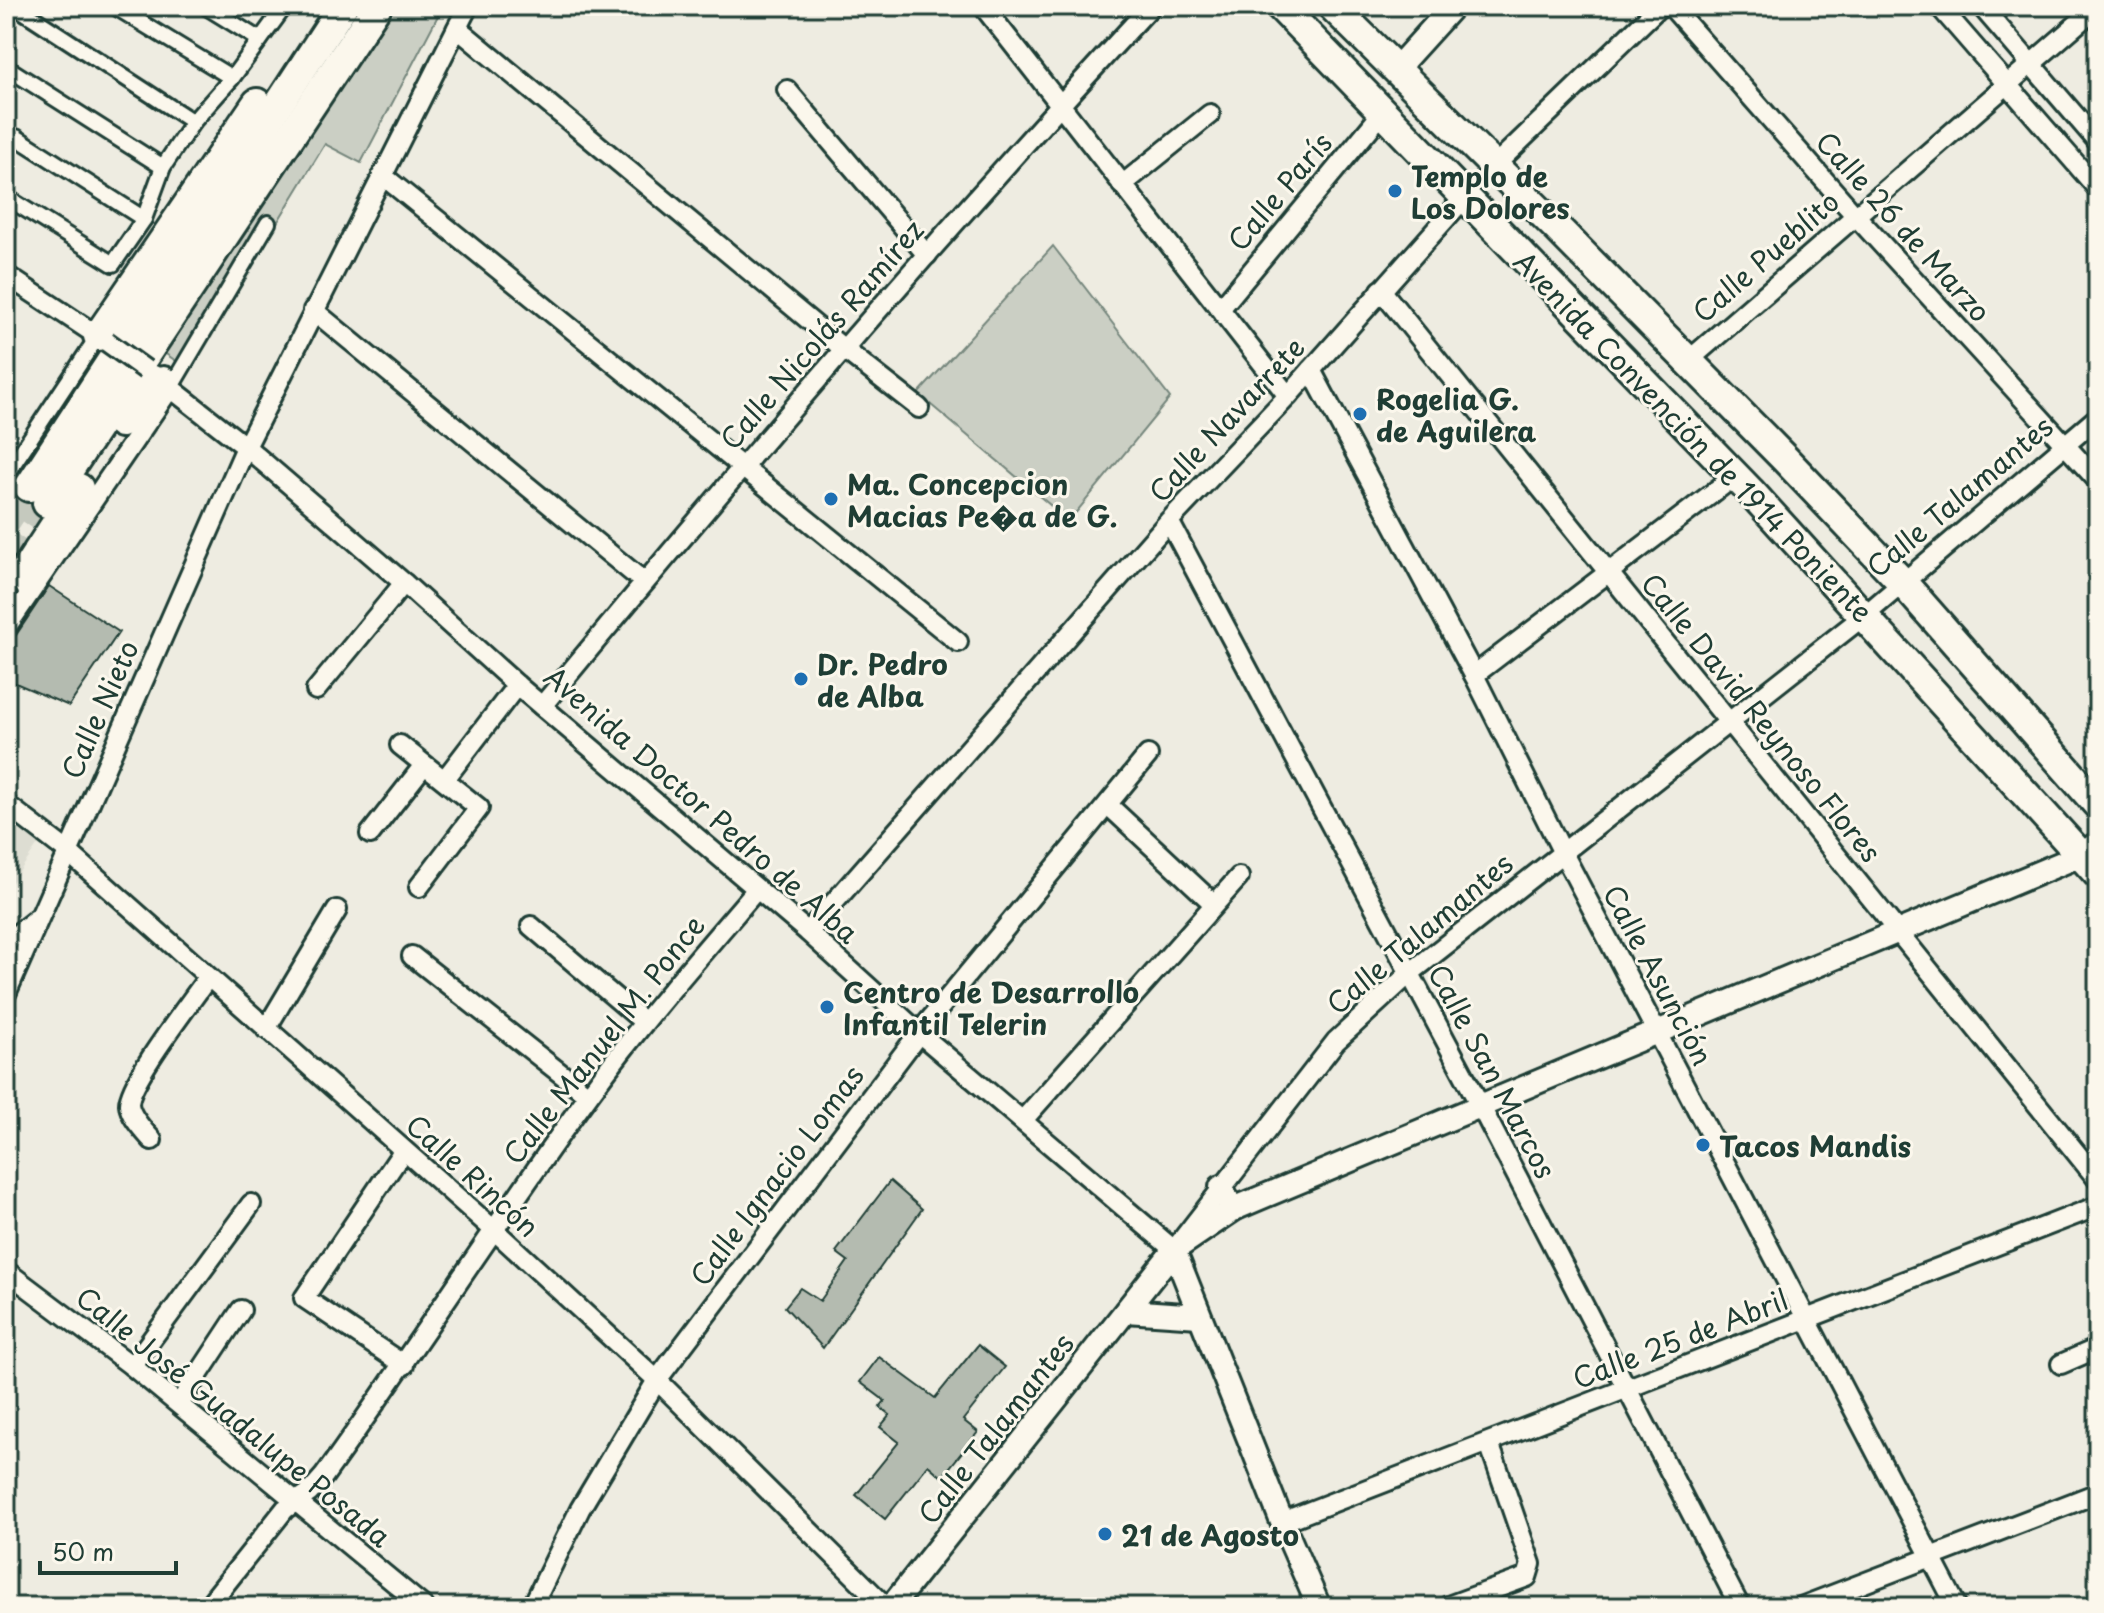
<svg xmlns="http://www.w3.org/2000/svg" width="2104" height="1613" font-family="'Playpen Sans',sans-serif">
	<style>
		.built { fill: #ddddd2 }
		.green { fill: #cbcfc4; stroke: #75867c; stroke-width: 2 }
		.building { fill: #b4bbb0; stroke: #1f3d34; stroke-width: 2 }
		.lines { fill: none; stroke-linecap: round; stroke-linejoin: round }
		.primary-tunnel { stroke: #c5c9be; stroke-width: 28; stroke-dasharray: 28 14; stroke-linecap: butt }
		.pedestrian-casing { stroke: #1f3d34; stroke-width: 20 }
		.minor-casing { stroke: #1f3d34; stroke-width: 24 }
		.tertiary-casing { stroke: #1f3d34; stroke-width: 28 }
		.primary-casing { stroke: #1f3d34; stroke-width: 34 }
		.pedestrian { stroke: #fbf7ec; stroke-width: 14 }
		.minor { stroke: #fbf7ec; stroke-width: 18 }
		.tertiary { stroke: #fbf7ec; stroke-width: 22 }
		.primary { stroke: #fbf7ec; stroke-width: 28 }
		.minor-bridge-casing { stroke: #1f3d34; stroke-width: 24; stroke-linecap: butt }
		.minor-bridge { stroke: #fbf7ec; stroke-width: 18 }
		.poi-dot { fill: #1f6fb2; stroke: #fbf7ec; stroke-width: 3 }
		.labels { text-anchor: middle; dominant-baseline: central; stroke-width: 6; stroke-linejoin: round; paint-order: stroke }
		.poi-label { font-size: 28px; font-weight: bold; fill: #1f3d34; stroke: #fbf7ec; text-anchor: start }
		.street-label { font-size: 28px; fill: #1f3d34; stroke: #fbf7ec }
	</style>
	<rect width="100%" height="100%" fill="#eeece1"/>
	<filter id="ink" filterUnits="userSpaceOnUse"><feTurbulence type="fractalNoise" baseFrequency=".0125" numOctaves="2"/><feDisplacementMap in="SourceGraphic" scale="16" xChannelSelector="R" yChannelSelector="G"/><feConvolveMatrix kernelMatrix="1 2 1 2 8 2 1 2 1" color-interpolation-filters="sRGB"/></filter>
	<g filter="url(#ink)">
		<path class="built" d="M6,821L39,843L6,891Z"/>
		<g class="green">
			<path d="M395,6H443L361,163L325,144L188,369L157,348Z"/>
			<path d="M1053,246L1170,398L1069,521L918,394Z"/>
		</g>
		<g class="building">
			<path d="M49,586L119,632L69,706L6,679V644L16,635Z"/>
			<path d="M890,1181L922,1209L823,1348L785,1307L800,1288L820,1301L848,1261L836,1252Z"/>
			<path d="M978,1345L1005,1367L963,1420L978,1432L942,1477L928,1465L885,1519L856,1495L899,1442L880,1427L890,1415L880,1407L885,1401L860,1382L879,1357L935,1398Z"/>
		</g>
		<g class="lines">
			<g class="primary-tunnel">
				<path d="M6,522L29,487"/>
				<path d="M6,561L47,503"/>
			</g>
			<defs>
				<g id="pedestrian">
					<path d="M15,6L193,122"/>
					<path d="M114,6L232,78"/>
					<path d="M205,6L260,40"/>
					<path d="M6,67L163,167"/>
					<path d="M16,137L144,219"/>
					<path d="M6,197L113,264L144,219L163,167L193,122L232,78L285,6"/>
					<path d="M171,387L268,223"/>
					<path d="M6,475L98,336"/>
					<path d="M6,562L28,594"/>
				</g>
				<g id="minor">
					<path d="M983,6L1288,396"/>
					<path d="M1671,6L1855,215L2098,481"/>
					<path d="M1939,6L2098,189"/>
					<path d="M1981,6L2098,142"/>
					<path d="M457,28L845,350L919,408"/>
					<path d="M787,90L927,255"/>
					<path d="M1493,167L1660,6"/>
					<path d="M382,175L958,642"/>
					<path d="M1122,185L1210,114"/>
					<path d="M6,275L107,342"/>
					<path d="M1381,290L2098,1180"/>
					<path d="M1221,308L1383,112"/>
					<path d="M313,310L644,582"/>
					<path d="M1688,361L2098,6"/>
					<path d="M1311,370L1474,675L1563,853L1957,1607"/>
					<path d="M154,375L246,447L404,583L517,685L808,932L919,1033L1174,1250L1336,1041L1410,973L1865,615L2098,417"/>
					<path d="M1169,521L1481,1107L1740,1607"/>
					<path d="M6,628L171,387"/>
					<path d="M1474,675L1735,476"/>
					<path d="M316,690L404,583"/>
					<path d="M542,706C739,468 941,233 1151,6"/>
					<path d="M400,745L479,808L419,887"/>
					<path d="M445,779L517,685"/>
					<path d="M6,804L67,851L494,1230L657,1380L886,1607"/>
					<path d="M1108,805L1214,904"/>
					<path d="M370,834L424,765"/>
					<path d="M531,926L644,1022"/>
					<path d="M808,932L1169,521L1288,396L1465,197"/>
					<path d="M6,943L36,919"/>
					<path d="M412,956L588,1095"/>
					<path d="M6,994L246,447L468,6"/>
					<path d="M266,1029L337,910"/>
					<path d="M1023,1120L1239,877"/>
					<path d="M152,1140C144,1131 130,1117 129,1104C129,1080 192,1001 208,977"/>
					<path d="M403,1151L304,1298L404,1365"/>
					<path d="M6,1271L132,1366L424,1607"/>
					<path d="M2061,1364L2098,1348"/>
					<path d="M132,1366L251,1204"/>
					<path d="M179,1404L241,1310"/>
					<path d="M1282,1522L2098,1206"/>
					<path d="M1448,1606L1527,1577L1531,1564L1489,1443"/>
					<path d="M207,1607L285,1509L309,1493L324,1476C414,1351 497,1221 588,1096C640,1024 699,957 757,889"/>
					<path d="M532,1607L580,1509L657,1380L919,1033L1148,755"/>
					<path d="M1801,1607L2098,1493"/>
				</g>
				<g id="tertiary">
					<path d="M1396,69L1453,6"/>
					<path d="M1221,1187L1227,1199L1236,1208"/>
					<path d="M1174,1250L1282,1522L1319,1607"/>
					<path d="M1126,1311L1199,1316"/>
					<path d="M891,1607L1174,1250L1236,1208L2081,855L2098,843"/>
				</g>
				<g id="primary">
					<path d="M1280,6L1750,491L2098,874"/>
					<path d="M1332,6L1555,226L1785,459L1903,583L2098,805"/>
					<path d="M98,336L257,103"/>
					<path d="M121,423L135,401L163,381"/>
					<path d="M29,487L343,6"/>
					<path d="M47,503L377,6"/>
					<path d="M27,568L79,488"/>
				</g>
			</defs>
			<use href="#pedestrian" class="pedestrian-casing"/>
			<use href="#minor" class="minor-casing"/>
			<use href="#tertiary" class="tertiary-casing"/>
			<use href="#primary" class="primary-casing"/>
			<use href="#pedestrian" class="pedestrian"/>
			<use href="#minor" class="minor"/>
			<use href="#tertiary" class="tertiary"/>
			<use href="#primary" class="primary"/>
			<defs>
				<path id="minor-bridge" d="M107,342L146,370"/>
			</defs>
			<use href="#minor-bridge" class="minor-bridge-casing"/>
			<use href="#minor-bridge" class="minor-bridge"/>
		</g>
	</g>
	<g class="poi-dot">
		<circle cx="1395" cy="191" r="8"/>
		<circle cx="1360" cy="414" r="8"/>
		<circle cx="831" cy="499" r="8"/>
		<circle cx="801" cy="679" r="8"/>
		<circle cx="827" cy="1007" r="8"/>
		<circle cx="1703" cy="1145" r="8"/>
		<circle cx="1105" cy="1534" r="8"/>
	</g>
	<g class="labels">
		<g class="poi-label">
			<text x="1411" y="175">Templo de<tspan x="1411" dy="32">Los Dolores</tspan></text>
			<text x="1376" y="398">Rogelia G.<tspan x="1376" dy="32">de Aguilera</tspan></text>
			<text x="847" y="483">Ma. Concepcion<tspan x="847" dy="32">Macias Pe�a de G.</tspan></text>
			<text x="817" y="663">Dr. Pedro<tspan x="817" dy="32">de Alba</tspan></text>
			<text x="843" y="991">Centro de Desarrollo<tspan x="843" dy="32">Infantil Telerin</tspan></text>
			<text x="1719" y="1145">Tacos Mandis</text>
			<text x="1121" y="1534">21 de Agosto</text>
		</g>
		<g class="street-label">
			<text transform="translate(1279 191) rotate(-50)">Calle París</text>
			<text transform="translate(1904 226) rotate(48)">Calle 26 de Marzo</text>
			<text transform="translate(1765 256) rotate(-41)">Calle Pueblito</text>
			<text transform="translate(821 334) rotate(-49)">Calle Nicolás Ramírez</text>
			<text transform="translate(1226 419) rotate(-47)">Calle Navarrete</text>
			<text transform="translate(1694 436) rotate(46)">Avenida Convención de 1914 Poniente</text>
			<text transform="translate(1959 496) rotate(-40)">Calle Talamantes</text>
			<text transform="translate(99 709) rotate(-66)">Calle Nieto</text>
			<text transform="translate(1762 717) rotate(51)">Calle David Reynoso Flores</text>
			<text transform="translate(702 804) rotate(41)">Avenida Doctor Pedro de Alba</text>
			<text transform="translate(1419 933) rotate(-40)">Calle Talamantes</text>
			<text transform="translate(1659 975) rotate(62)">Calle Asunción</text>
			<text transform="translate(603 1039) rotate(-52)">Calle Manuel M. Ponce</text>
			<text transform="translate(1493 1071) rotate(62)">Calle San Marcos</text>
			<text transform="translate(473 1175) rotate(42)">Calle Rincón</text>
			<text transform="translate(776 1175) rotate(-53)">Calle Ignacio Lomas</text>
			<text transform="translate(1680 1338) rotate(-21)">Calle 25 de Abril</text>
			<text transform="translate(234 1416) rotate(39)">Calle José Guadalupe Posada</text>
			<text transform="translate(995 1428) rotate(-52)">Calle Talamantes</text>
		</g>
	</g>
	<rect width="2104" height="1613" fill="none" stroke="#fbf7ec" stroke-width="32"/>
	<rect x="16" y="16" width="2072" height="1581" fill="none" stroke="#1f3d34" stroke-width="3" filter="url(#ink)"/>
	<path d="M40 1561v12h136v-12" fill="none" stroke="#1f3d34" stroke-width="4"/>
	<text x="52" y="1561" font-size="24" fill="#1f3d34" stroke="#fbf7ec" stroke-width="6" paint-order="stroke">50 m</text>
</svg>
